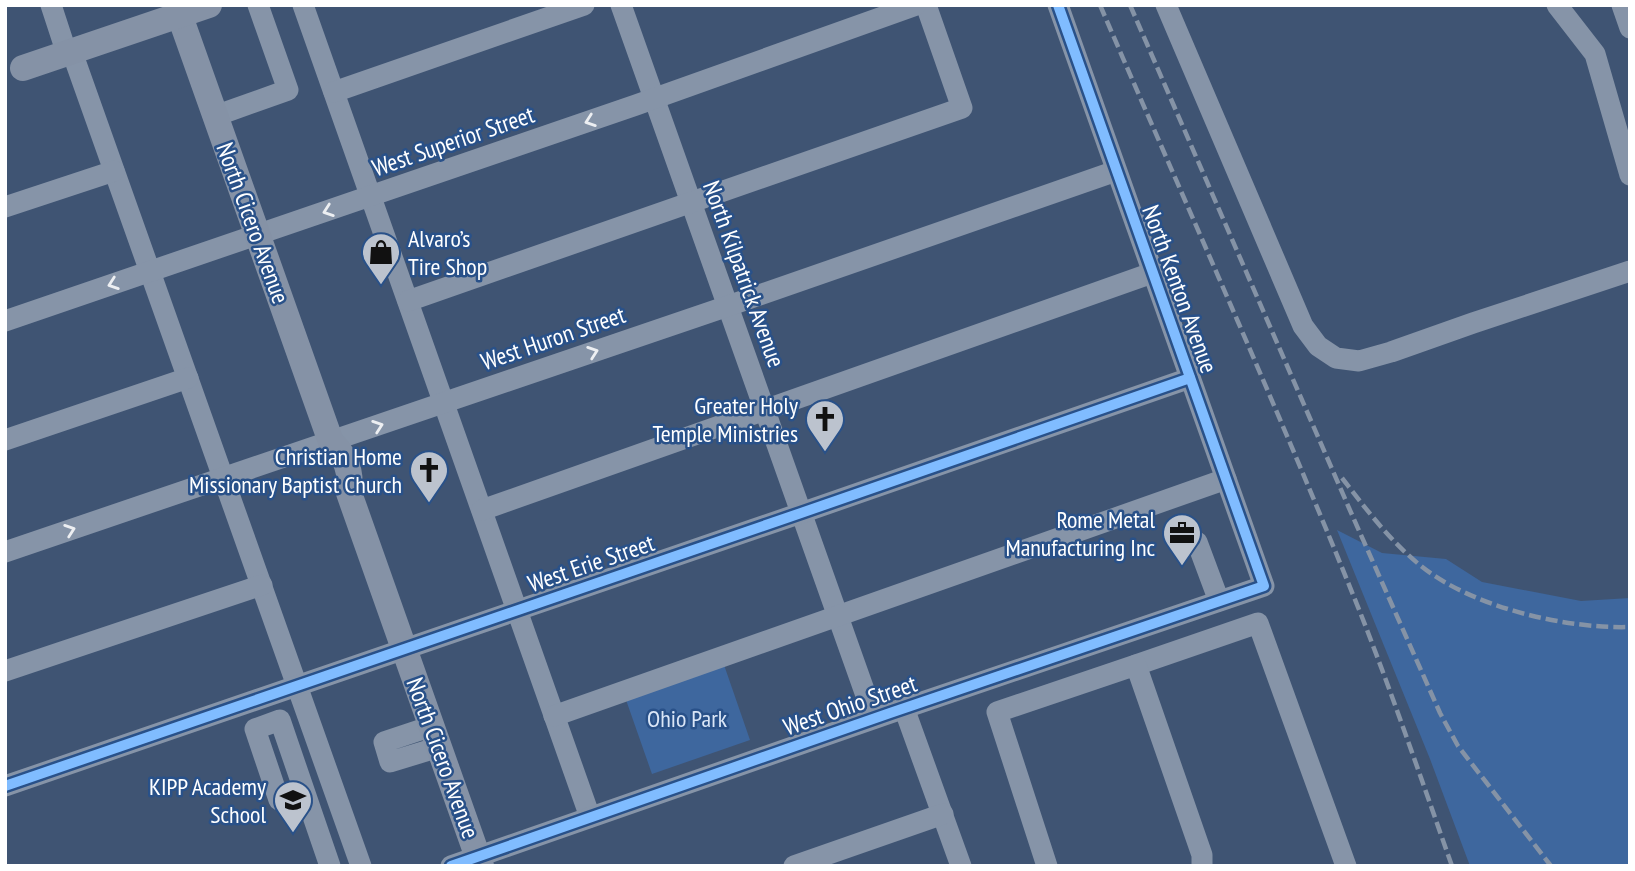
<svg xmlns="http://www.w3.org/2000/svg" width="1635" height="871" font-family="'PT Sans Narrow',sans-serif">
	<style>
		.green { fill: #3e679e }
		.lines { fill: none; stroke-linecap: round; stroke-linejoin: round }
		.minor { stroke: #8694a8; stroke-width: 21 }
		.major { stroke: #8592a6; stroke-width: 26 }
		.rail { stroke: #8593a6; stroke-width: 4.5; stroke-dasharray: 12 5; stroke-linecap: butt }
		.cycleway-casing { stroke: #295189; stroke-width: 15 }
		.cycleway { stroke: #80bcff; stroke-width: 10 }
		.oneway { stroke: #edeff2 }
		.labels { text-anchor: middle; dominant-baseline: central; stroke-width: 5; stroke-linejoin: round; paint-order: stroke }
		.street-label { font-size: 24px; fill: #fff; stroke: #295189 }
		.poi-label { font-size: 24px; fill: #fff; stroke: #295189; text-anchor: end }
		.park-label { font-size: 24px; fill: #dae6f7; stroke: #295189 }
	</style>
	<rect width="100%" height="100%" fill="#3f5473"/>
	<g class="green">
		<path d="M1337,530L1382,553L1446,559L1482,582L1581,601L1630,598V866H1470L1430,759Z"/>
		<path d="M723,662L750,740L652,774L625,697Z"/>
	</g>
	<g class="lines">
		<g class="minor">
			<path d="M51,5L67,54"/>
			<path d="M303,5L590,817"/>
			<path d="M621,5L874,718"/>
			<path d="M1166,5L1303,326L1318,346L1336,358L1359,361L1391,352L1473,323L1630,271"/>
			<path d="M1557,5L1595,54L1630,175"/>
			<path d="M1622,5L1630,28"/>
			<path d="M72,52L361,866"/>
			<path d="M334,92L584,5"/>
			<path d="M215,116L288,90L258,5"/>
			<path d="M5,207L114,171"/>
			<path d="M408,301L962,108L926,5"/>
			<path d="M5,321L636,105L916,5"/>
			<path d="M5,440L188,378"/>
			<path d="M482,510L1152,273"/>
			<path d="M1197,542L1219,601"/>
			<path d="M5,552L728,306L1116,171"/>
			<path d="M1136,665L1258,623L1346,866"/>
			<path d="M5,671L262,585"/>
			<path d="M904,708L961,866"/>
			<path d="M554,716L1226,479"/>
			<path d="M432,726L384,742L390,762L439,747"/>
			<path d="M5,786L801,513L1190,378"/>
			<path d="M304,791L279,800L255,729L280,720L330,866"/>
			<path d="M451,866L890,713L1264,586L1058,5"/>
			<path d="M794,866L943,814"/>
			<path d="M1047,866L997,712L1136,665L1202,855V866"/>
		</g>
		<g class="major">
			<path d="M176,5L331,442C346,456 352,472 349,493L481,866"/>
			<path d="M23,68L209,5"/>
		</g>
		<g class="rail">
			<path d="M1100,5C1187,207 1278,408 1360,612C1393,696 1422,781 1452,866"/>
			<path d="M1130,5L1349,508L1440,713L1458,746L1551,866"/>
			<path d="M1342,478C1366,509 1390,541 1421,566C1472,607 1565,629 1630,627"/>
		</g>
		<defs>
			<g id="cycleway">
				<path d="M5,786L801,513L1190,378"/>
				<path d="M451,866L890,713L1264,586L1058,5"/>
			</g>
		</defs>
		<use href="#cycleway" class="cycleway-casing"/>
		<use href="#cycleway" class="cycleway"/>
	</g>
	<defs><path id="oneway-chevron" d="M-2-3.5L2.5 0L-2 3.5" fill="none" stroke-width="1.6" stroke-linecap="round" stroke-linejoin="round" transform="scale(1.75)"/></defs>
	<g class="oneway">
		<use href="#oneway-chevron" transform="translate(590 121) rotate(161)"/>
		<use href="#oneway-chevron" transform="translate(328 211) rotate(161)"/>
		<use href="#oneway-chevron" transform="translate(113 284) rotate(161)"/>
		<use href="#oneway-chevron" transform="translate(593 352) rotate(-19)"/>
		<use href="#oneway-chevron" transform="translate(378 426) rotate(-19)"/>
		<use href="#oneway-chevron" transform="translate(70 530) rotate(-19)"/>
	</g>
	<defs>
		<symbol id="shop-pin" viewBox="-11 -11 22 30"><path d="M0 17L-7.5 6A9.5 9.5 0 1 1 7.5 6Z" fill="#bcc3ce" stroke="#295189"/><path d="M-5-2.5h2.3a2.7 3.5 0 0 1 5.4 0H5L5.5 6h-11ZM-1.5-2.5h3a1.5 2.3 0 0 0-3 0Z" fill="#111"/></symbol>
		<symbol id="church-pin" viewBox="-11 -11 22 30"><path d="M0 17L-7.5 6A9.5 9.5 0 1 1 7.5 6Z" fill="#bcc3ce" stroke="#295189"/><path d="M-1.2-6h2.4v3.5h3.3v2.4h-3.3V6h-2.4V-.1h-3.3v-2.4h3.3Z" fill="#111"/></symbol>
		<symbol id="office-pin" viewBox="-11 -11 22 30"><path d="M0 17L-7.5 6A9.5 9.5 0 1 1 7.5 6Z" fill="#bcc3ce" stroke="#295189"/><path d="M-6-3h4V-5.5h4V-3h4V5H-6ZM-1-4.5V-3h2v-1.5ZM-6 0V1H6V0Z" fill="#111"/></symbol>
		<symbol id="school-pin" viewBox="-11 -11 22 30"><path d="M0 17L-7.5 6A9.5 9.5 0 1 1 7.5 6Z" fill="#bcc3ce" stroke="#295189"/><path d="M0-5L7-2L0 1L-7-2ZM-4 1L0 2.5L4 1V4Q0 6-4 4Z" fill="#111"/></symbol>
	</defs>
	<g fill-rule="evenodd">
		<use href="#shop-pin" x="359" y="230" width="44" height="60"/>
		<use href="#church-pin" x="803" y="397" width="44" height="60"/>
		<use href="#church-pin" x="407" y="448" width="44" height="60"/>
		<use href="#office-pin" x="1160" y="511" width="44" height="60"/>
		<use href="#school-pin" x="271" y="778" width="44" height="60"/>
	</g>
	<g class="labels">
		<g class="street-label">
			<text transform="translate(453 141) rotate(-19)">West Superior Street</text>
			<text transform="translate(253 223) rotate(70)">North Cicero Avenue</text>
			<text transform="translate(744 274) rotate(70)">North Kilpatrick Avenue</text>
			<text transform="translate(1180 289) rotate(70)">North Kenton Avenue</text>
			<text transform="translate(553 338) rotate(-19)">West Huron Street</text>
			<text transform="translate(591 563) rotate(-19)">West Erie Street</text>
			<text transform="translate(850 705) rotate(-19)">West Ohio Street</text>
			<text transform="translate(443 758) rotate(70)">North Cicero Avenue</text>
		</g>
		<g class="poi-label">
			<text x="408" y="238" text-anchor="start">Alvaro’s<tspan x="408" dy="28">Tire Shop</tspan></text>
			<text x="798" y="405">Greater Holy<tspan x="798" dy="28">Temple Ministries</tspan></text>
			<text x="402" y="456">Christian Home<tspan x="402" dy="28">Missionary Baptist Church</tspan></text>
			<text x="1155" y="519">Rome Metal<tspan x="1155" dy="28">Manufacturing Inc</tspan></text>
			<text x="266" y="786">KIPP Academy<tspan x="266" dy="28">School</tspan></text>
		</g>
		<g class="park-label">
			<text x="687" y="718">Ohio Park</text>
		</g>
	</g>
	<rect width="1635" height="871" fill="none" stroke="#ffffff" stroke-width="14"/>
</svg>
